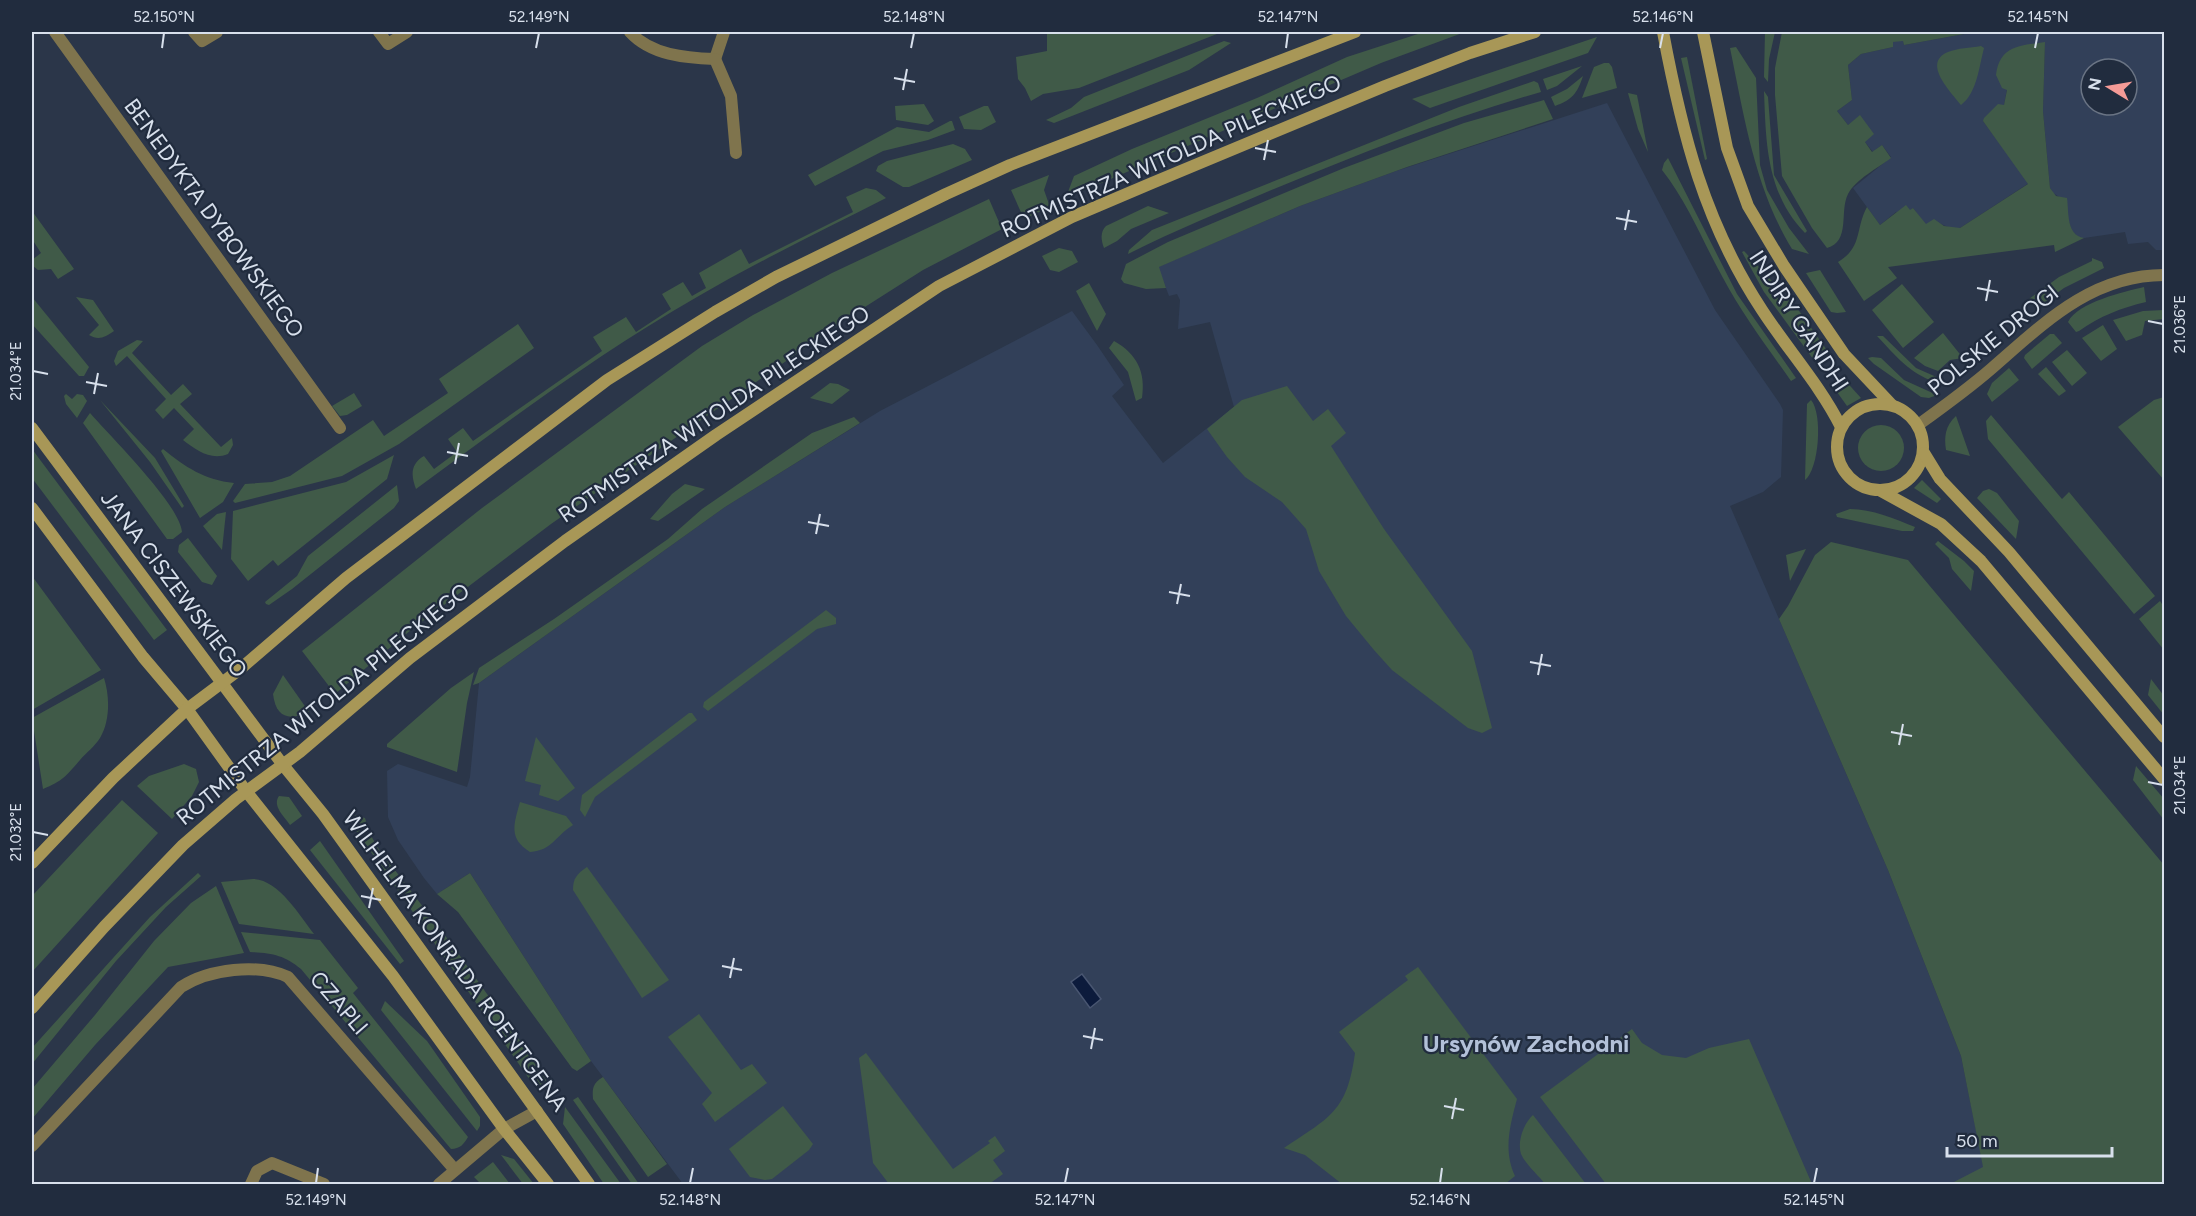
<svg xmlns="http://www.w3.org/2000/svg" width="2196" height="1216" font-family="Figtree,sans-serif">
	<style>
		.built { fill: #324059; fill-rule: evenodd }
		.green { fill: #405a48 }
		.water { fill: #0c1b3c; stroke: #495671; stroke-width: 1.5 }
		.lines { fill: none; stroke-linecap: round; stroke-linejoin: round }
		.street { stroke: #7f744d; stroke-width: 12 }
		.secondary { stroke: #a89757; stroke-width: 12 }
		.ticks { fill: none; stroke: #d8e0ec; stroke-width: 2 }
		.labels { text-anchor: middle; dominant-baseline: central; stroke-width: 4.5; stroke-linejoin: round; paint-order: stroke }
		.street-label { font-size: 22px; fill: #d8e0ec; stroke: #212c3e }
		.neighbourhood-label { font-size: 24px; font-weight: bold; fill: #b3c1d9; stroke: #212c3e }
		.neatline { fill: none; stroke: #d8e0ec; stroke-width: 2 }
		.ticks-label { font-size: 15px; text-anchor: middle; fill: #d8e0ec }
	</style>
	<rect width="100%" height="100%" fill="#2b3649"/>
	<g class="built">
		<path d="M1975,32H2164V250H2156L2148,242L2128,244L2125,232L2084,238H2079L2072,231L2061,198L2053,193L2050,188L2043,111L2045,42L2007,89L2004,105L1983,121L2029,183L1960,228H1951L1938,223L1926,225L1913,208L1910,211L1896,212L1880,225L1853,188L1891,157L1882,145L1873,152L1865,142L1860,116L1848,125L1837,111L1852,100L1848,65L1861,54L1893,47L1892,42L1903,40L1904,45ZM2091,69H2127V105H2091Z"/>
		<path d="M1607,103L1715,310L1780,404L1783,410L1781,477L1763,492L1730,506L1888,870L1961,1056L1987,1184H683L591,1061L470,873L437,894L424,878L398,840L388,817L387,771L398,764L467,787L470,777L479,683L725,507L880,411L1072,311L1097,345L1124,385L1112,396L1163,463L1234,407L1210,322L1178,329L1180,300L1177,294L1169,296L1158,267L1300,206L1396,171Z"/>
	</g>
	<g class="green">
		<path d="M1047,32H1222L1079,88L1043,94L1031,101L1025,88L1018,79L1016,57L1047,51Z"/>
		<path d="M1424,32H1465L1381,63L1071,196L1068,192L1074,176L1132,149L1257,98L1347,57Z"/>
		<path d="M1765,32H1775L1769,59L1768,82L1764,77Z"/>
		<path d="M1782,32H1975L1904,45L1903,41L1893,42V47L1861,54L1848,65L1852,100L1837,111L1848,125L1860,115L1874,134L1865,142L1872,152L1882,145L1891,158C1878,168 1856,179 1848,194C1839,212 1851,241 1827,248L1812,228L1782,176L1775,95V68Z"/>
		<path d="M1597,37L1588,53L1430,108L1412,99Z"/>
		<path d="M1224,41L1231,43L1189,70L1054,123L1046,120L1071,108L1084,97Z"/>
		<path d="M2045,42L2043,111L2050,188L2056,196L2067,198C2069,212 2066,235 2084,238L2055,252L2054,245L1888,267L1897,278L1864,301L1838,262C1863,247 1855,229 1867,207L1880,225L1906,205L1910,210L1913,208L1926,224L1934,219L1944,226L1960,228L2028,184L1983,121L1984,118L1998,104L2004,105L2007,90L2002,88L1996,75C2000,45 2020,46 2045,42Z"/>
		<path d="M1981,46L1984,48C1979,67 1977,93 1961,105C1952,93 1921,63 1948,52C1958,48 1970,48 1981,46Z"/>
		<path d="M1736,47L1756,78L1760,165L1767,190L1789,228L1809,254L1792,249C1755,189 1744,116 1730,48Z"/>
		<path d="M1687,57L1707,159L1705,160L1681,58Z"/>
		<path d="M1604,63H1609L1612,67L1617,88L1582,98L1594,67Z"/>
		<path d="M1582,66L1557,86L1547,90L1543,79Z"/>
		<path d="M1583,76C1577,94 1572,100 1555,106L1551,97L1567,89Z"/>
		<path d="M1534,81L1538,83L1541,92C1450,118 1362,153 1274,189C1225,210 1176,230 1128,254L1129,250L1152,230L1459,107Z"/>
		<path d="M1764,91L1768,97L1774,175L1807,231L1805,233C1766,193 1766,142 1764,91Z"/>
		<path d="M1628,93L1637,95L1648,152L1638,129Z"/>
		<path d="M1544,100L1553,119L1407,167L1300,206L1159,267L1166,288L1146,289L1124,283L1121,279L1126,264L1168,242L1344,168L1464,123Z"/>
		<path d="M924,104L934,121L928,125L896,120L895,106Z"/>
		<path d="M984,106H988L996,122L981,130L964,129L959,117Z"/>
		<path d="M950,121H952L955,130L928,140L883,151L815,186L808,175L897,127L929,132Z"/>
		<path d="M953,144L965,149L972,160L909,187H903L876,171L878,166L887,161Z"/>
		<path d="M1668,158L1737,294L1796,378L1791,381C1768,348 1742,314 1723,278C1703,242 1688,203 1662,170L1664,163Z"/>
		<path d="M1049,175L1044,190L1050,207L1024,219L1011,190Z"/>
		<path d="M866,188L876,190L886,198C823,230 759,261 697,297C599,353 507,422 416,489C411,476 410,464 424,456L434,469L457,452L448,439L463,428L473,441L602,351L593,337L626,317L636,332L671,309L662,294L683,282L692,296L706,288L699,273L741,249L749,264L853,212L846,197Z"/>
		<path d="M989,199L1002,229L923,270L857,312L551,524L411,630L335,694L302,651L482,508L702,346L753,315L832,273Z"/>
		<path d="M1148,206L1169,213L1131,229L1117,241L1104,248C1101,240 1100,232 1106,226Z"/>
		<path d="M32,211L74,269L58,279L51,269L38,270L32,265V260L41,253L32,239Z"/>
		<path d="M1059,248L1072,251L1078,262L1059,272L1050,270L1042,256Z"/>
		<path d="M1744,251L1797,308L1829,353L1816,363L1764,292L1742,252Z"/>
		<path d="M2092,258L2102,262L2104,268L2064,288L2038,307L2029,299L2059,277L2092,261Z"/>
		<path d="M1820,270L1846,312L1837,313L1831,312L1806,273Z"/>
		<path d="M1089,283L1106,314L1097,331L1076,291Z"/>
		<path d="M1902,284L1934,322L1903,348L1872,310Z"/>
		<path d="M2144,287L2146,302C2121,308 2100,316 2079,331L2076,332L2068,322C2078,302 2124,292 2144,287Z"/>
		<path d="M32,297L89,367L84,376H79L32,324Z"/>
		<path d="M76,297L93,300L114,331C105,337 99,341 89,335L99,325Z"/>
		<path d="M2164,310V319L2145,321L2142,335L2126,341L2113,320L2143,311Z"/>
		<path d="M518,324L534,348L399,444L342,476L235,503L233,501L245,484L272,482L290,476L373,420L384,436L448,393L439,379Z"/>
		<path d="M2103,325L2117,349L2101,361L2082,338Z"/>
		<path d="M1943,333L1963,358L1950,360L1938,371L1925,366L1914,358Z"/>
		<path d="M2050,334H2054L2062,343L2032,369L2024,358L2025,355Z"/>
		<path d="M1877,336H1883L1916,368L1941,379L1935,382C1909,373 1895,355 1877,336Z"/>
		<path d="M137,340L143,341L132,353L171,395L183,384L192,394L180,404L221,447L232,438L233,445L228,454C211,461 196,450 183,440L194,429L174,408L163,419L155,410L166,399L127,356L116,366L114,361L118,351Z"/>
		<path d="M1114,341C1137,354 1146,372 1142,398L1136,401L1128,372L1109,348Z"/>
		<path d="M2067,350L2087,373L2072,386L2052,362Z"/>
		<path d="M1872,357L1881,358L1904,380L1937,395L1929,398L1921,397L1874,364L1868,358Z"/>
		<path d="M2046,367L2066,391L2059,396L2038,374Z"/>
		<path d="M2009,368L2019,380L1992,402L1987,394L1992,383Z"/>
		<path d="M1842,377L1861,398L1847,406L1832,385Z"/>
		<path d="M830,383L838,384L850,390L832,404L810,398Z"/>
		<path d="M1287,386L1313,421L1328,409L1346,433L1331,446L1384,529L1472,651L1492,728L1482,733L1468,728L1392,670L1374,650L1346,616L1319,571L1306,529L1282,502L1245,477L1227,457L1207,429L1242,400Z"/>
		<path d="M354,393L362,406L347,415L340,416L332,406Z"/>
		<path d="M66,394L72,399L77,394L83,395L87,401L77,418L66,404L64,396Z"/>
		<path d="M2164,397V480L2118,427L2154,400Z"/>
		<path d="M100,400L155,458L184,506L182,508L150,462Z"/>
		<path d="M1811,400C1823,414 1819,469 1805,480L1807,404Z"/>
		<path d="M90,413C110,436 180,505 182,532L173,539H167L83,423Z"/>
		<path d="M1991,415L2062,499L2069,492L2155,596L2134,614L1988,439L1986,421Z"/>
		<path d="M1956,416L1970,456L1946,450C1944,437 1945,426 1956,416Z"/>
		<path d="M854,417L860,423L725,507L479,683L473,685L479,668L554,619L668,539L702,509L812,433Z"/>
		<circle cx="1881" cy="448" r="23"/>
		<path d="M32,449L167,630L154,640L32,478Z"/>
		<path d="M163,449C185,467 205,480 234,483L223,502L200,518L161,451Z"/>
		<path d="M394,455L387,479L278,566L273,560L248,581L231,559L233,511L346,482Z"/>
		<path d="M1922,480L1941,499L1937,503L1914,488Z"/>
		<path d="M685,484L705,489L658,521L650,519L672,494Z"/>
		<path d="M397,485L399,501L394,508L292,589L269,605L266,604L265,602L297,576L308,556Z"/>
		<path d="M1989,489L1997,493L2019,521L2016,539L1977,498L1983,491Z"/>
		<path d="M1850,509C1872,509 1895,519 1915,527L1913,531H1902L1837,517L1836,514Z"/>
		<path d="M226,512L222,550L203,526L217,514Z"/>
		<path d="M188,538L217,576L212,585L202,582L178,552L179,545Z"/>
		<path d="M1938,541L1964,561L1974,571L1971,591L1952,569L1949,558L1935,544Z"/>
		<path d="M1831,542L1908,560L2164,865V1184H1950L1983,1167L1961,1056L1888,870L1779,619L1788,606L1815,555Z"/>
		<path d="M1806,549L1790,581L1786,555Z"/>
		<path d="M32,576L101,670L32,710Z"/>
		<path d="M2160,601L2164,607V650L2139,619Z"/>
		<path d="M826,610L836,618V624L817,629L708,711L703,707L704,702Z"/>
		<path d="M474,672L467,703L457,772L387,747V744L451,688Z"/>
		<path d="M283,675L309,712C289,721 276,718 273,694Z"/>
		<path d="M104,678C110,697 110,721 100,738C95,746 86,753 80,760C67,775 63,781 43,789L32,718Z"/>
		<path d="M2151,679L2164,696V715L2148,695Z"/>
		<path d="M689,713H692L697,720L595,797L585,817L580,810L582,795Z"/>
		<path d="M536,737L575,788L558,801L539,795L541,785L525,781Z"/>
		<path d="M184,764L196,769L199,782L192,796L172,819L137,786L149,776Z"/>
		<path d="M2136,766L2164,799V820L2133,780Z"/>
		<path d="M279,796L289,797L302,816L290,825C284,816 272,806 279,796Z"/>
		<path d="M122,800L158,833L32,972V896Z"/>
		<path d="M520,802L566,816L573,825C554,837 553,850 530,852C508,838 514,824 520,802Z"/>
		<path d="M355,815L365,818L370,834L378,848L453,946L538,1066L549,1085L541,1086L532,1083L350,822Z"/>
		<path d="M320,841L404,961L400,964L310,850Z"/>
		<path d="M587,867L669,980L642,998L573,890C573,878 577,874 587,867Z"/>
		<path d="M198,873L201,876L166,907L116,961L32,1064V1048L150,917Z"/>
		<path d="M470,873L591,1061L577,1071L572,1068L458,912L437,894Z"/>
		<path d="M253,879C279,880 299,915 314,934L239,924L221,882Z"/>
		<path d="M216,886L244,953L168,967L95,1045L32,1119V1089L95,1015L154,941L191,903Z"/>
		<path d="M241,932L320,940L358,988L353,993L468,1137C464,1144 460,1149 451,1149L301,969C284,955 272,953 250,952Z"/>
		<path d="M1418,967L1517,1099C1510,1125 1503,1151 1515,1176L1505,1184H1342L1305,1155L1284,1148C1330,1117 1347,1112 1355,1053L1339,1032L1408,980L1405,976Z"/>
		<path d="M385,1001L427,1041L480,1117V1126L477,1131L381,1010Z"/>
		<path d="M699,1014L741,1070L752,1064L767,1083L715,1122L702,1104L712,1093L668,1037Z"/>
		<path d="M1632,1029L1642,1043L1662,1055L1686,1058L1709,1048L1749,1039L1812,1184H1606L1540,1097Z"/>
		<path d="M866,1053L953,1169L990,1143L988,1141L995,1136L1005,1151L993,1160L1003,1174L989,1184H889L873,1163L859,1058Z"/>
		<path d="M603,1077L667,1164L648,1177L593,1099C592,1088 593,1083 603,1077Z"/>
		<path d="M578,1097L639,1184H632L573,1100Z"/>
		<path d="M783,1106L813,1144L809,1150L772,1179L765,1180L750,1177L729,1149Z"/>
		<path d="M565,1107L621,1184H604L563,1124Z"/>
		<path d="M1533,1115L1586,1184H1545C1538,1175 1526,1165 1521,1154C1517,1141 1524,1123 1533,1115Z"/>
		<path d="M501,1155L514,1159L534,1184H523Z"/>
		<path d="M493,1162L510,1184H481L474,1177Z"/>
	</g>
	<path class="water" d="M1082,974L1101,999L1090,1008L1071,982Z"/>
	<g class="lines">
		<g class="street">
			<path d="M55,32L340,428"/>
			<path d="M194,32L202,41L217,32"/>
			<path d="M379,32L388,44L407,32"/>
			<path d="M630,32C651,55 685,58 715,59L724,32"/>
			<path d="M715,59L731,96L736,153"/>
			<path d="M1918,425C1943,407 1968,389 1991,369C2043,324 2091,275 2164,275"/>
			<path d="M32,1146L181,987C209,969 258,963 288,977L455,1170"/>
			<path d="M251,1184L257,1171L272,1163L324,1184"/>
			<path d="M439,1184L504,1129L537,1111"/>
		</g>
		<g class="secondary">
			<path d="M1663,32C1682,133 1704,222 1762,310C1788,350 1820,385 1841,427"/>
			<path d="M1703,32L1727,148L1748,206L1784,266L1844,354L1892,405"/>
			<circle cx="1880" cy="447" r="43"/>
			<path d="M32,428L283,765L323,814L589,1184"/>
			<path d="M1924,453L1940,479L2009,552L2164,737"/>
			<path d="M1881,491L1941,524L1981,561L2164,779"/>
			<path d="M32,508L143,657L187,709L246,791L393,976L504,1129L548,1184"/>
			<path d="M32,863L113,778L187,709L239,670L346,578L607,380L715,312L776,277L946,194L1010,165L1355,32"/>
			<path d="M32,1008L104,927L183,845L236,799L300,752L410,658L565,541L716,435L939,286L1072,217L1152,183L1385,86L1470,53L1535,32"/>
		</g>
	</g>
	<path class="ticks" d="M162,48L164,33M536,48L539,33M911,48L914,33M1286,48L1288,33M1660,48L1663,33M2035,48L2038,33M894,78L915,82M903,90L907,69M1255,148L1276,152M1264,160L1268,140M1616,218L1637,222M1625,230L1629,210M1977,288L1998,292M1986,301L1990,280M2148,321L2163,324M33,371L48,374M86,382L107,386M94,394L98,373M447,452L468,456M455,464L459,443M808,522L829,526M816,534L820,514M1169,592L1190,596M1177,604L1181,584M1530,662L1551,666M1538,675L1542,654M1891,732L1912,736M1899,745L1903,724M2148,782L2163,785M33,832L48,835M361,896L381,900M369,908L373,888M722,966L742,970M730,978L734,958M1083,1036L1103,1040M1091,1049L1095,1028M1444,1106L1464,1110M1452,1119L1456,1098M316,1183L318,1168M690,1183L693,1168M1065,1183L1068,1168M1440,1183L1442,1168M1814,1183L1817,1168"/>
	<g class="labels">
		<g class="street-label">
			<text transform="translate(1171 156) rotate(-24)">ROTMISTRZA WITOLDA PILECKIEGO</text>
			<text transform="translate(214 218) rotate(54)">BENEDYKTA DYBOWSKIEGO</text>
			<text transform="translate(1799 321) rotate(57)">INDIRY GANDHI</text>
			<text transform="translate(1993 340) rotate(-39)">POLSKIE DROGI</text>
			<text transform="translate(714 414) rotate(-34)">ROTMISTRZA WITOLDA PILECKIEGO</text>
			<text transform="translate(174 584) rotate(53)">JANA CISZEWSKIEGO</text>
			<text transform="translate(323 704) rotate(-39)">ROTMISTRZA WITOLDA PILECKIEGO</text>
			<text transform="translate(455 961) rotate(54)">WILHELMA KONRADA ROENTGENA</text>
			<text transform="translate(339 1003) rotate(49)">CZAPLI</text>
		</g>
		<g class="neighbourhood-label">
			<text x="1526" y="1043">Ursynów Zachodni</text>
		</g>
	</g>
	<rect width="2196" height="1216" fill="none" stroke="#212c3e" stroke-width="66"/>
	<g transform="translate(2109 87) rotate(281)"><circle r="28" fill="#212c3e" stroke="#6a7484" stroke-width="1.5"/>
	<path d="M0-4.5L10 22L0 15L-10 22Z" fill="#f59b97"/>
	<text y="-9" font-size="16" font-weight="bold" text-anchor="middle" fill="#d8e0ec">N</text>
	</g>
	<path d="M1947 1147v9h165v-9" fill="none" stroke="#d8e0ec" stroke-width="3"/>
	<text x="1956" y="1147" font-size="18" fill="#d8e0ec" stroke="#212c3e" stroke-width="4.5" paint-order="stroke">50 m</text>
	<rect x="33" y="33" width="2130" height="1150" class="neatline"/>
	<g class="ticks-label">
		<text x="164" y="22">52.150°N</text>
		<text x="539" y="22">52.149°N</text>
		<text x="914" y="22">52.148°N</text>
		<text x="1288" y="22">52.147°N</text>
		<text x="1663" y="22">52.146°N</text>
		<text x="2038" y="22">52.145°N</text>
		<text transform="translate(2180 324) rotate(-90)" y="5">21.036°E</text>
		<text transform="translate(16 371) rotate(-90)" y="5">21.034°E</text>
		<text transform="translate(2180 785) rotate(-90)" y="5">21.034°E</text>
		<text transform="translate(16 832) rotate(-90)" y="5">21.032°E</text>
		<text x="316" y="1205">52.149°N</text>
		<text x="690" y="1205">52.148°N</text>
		<text x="1065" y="1205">52.147°N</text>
		<text x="1440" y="1205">52.146°N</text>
		<text x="1814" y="1205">52.145°N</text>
	</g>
</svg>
